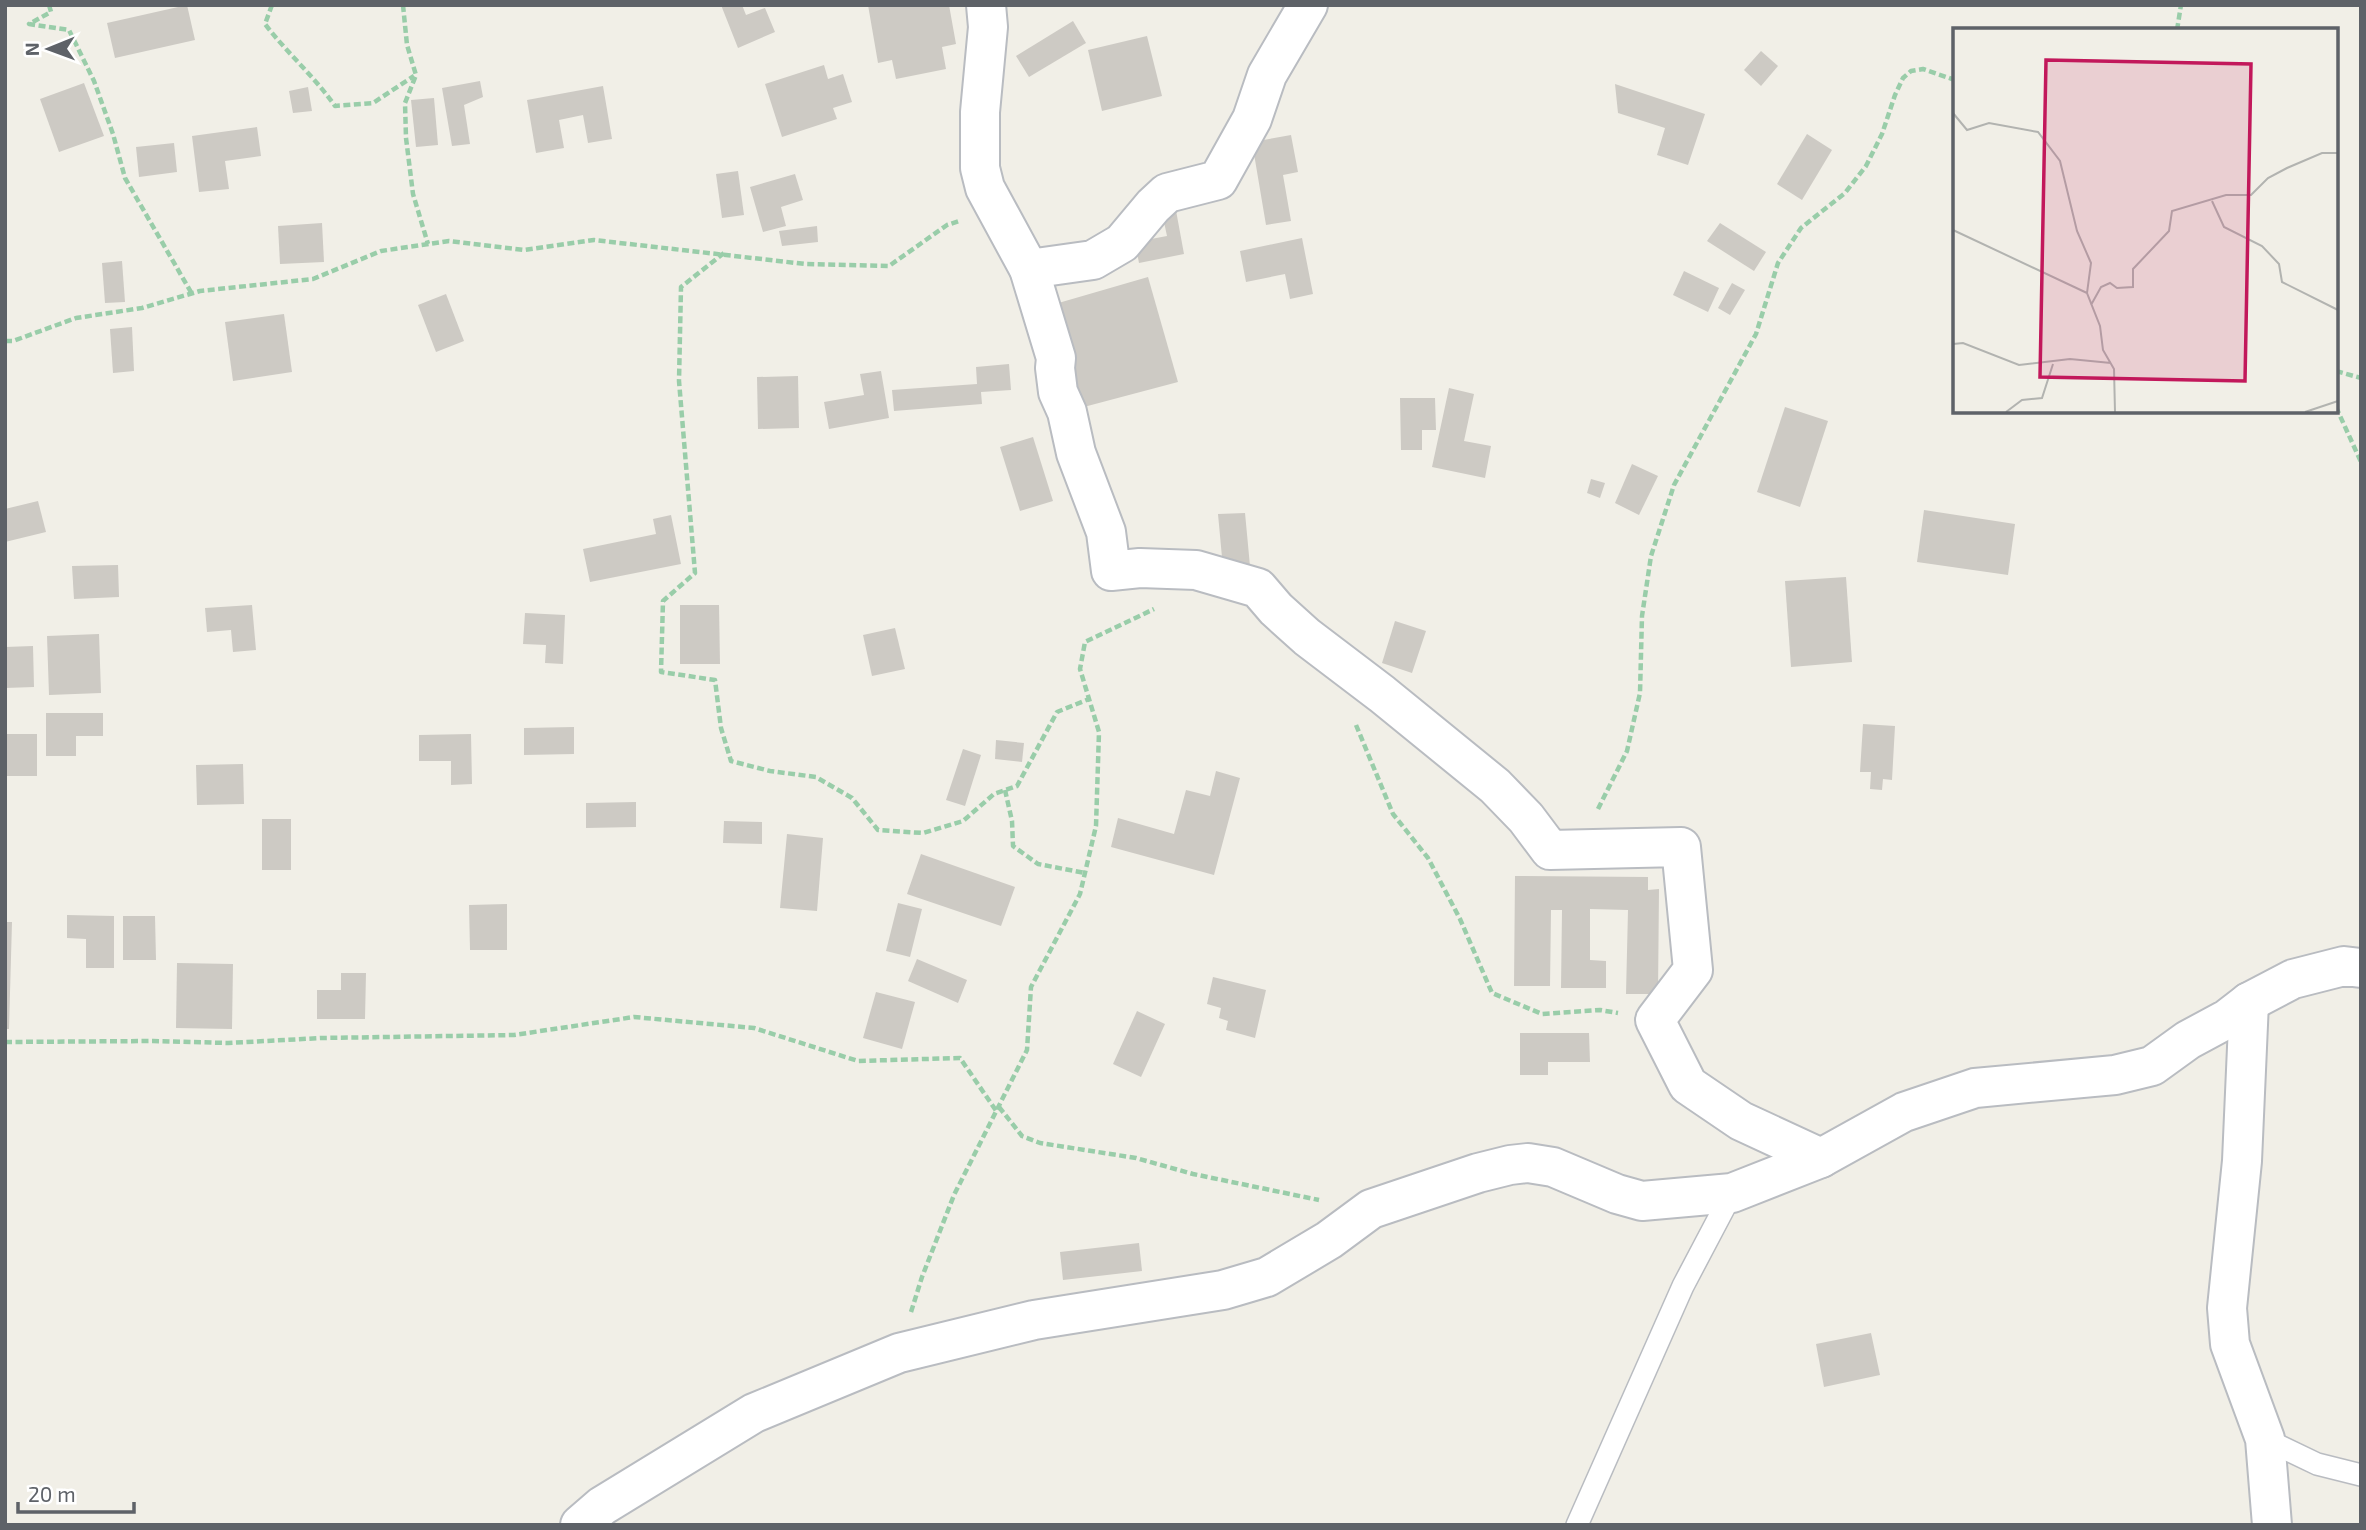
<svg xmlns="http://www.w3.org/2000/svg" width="2366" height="1530" font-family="'Exo 2',sans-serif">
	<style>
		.building { fill: #cdcac4 }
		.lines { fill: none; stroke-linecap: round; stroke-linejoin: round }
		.lane-casing { stroke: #b9bcc1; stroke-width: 24 }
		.street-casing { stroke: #b9bcc1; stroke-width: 42 }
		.path { stroke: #99cda9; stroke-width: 4.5; stroke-dasharray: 7 3.5; stroke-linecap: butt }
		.lane { stroke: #fff; stroke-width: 21 }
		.street { stroke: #fff; stroke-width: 38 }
		.inset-road { fill: none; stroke: #b2b3b0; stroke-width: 2 }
		.view { fill: #c2185b; fill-opacity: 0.15; stroke: #c2185b; stroke-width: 3.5 }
		.inset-edge { fill: none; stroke: #5e6268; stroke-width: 3.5 }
	</style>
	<rect width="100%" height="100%" fill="#f1efe7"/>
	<g class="building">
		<path d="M187,5L195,40L115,58L107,23Z"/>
		<path d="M721,5H742L746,15L765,8L775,32L738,48Z"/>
		<path d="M868,5H949L956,44L942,47L946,69L896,79L892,60L878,63Z"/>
		<path d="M1073,21L1086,43L1029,77L1016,56Z"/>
		<path d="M1147,36L1162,96L1102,111L1088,50Z"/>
		<path d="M1761,51L1778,66L1761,86L1744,70Z"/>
		<path d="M824,65L828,79L843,74L852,102L833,108L837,119L782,137L765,84Z"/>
		<path d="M480,81L483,97L464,105L470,144L452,146L442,88Z"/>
		<path d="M84,83L104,136L59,152L40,99Z"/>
		<path d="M1615,84L1705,114L1688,165L1657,155L1665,128L1618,113Z"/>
		<path d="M603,86L612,139L588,143L583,115L559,120L564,148L536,153L527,100Z"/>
		<path d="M308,87L312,111L293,113L289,91Z"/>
		<path d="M434,98L438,145L416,147L411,100Z"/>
		<path d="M257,127L261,156L225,161L229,189L199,192L192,136Z"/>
		<path d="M1807,134L1832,150L1802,200L1777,184Z"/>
		<path d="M1291,135L1298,172L1283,175L1291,221L1266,225L1252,142Z"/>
		<path d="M174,143L177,172L139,177L136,147Z"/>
		<path d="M738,171L744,215L722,218L716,174Z"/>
		<path d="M795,174L803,200L781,207L786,226L763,232L750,187Z"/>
		<path d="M1175,205L1184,254L1139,263L1135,242L1167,236L1161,208Z"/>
		<path d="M322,223L324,262L280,264L278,226Z"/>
		<path d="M1720,223L1766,252L1754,271L1707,241Z"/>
		<path d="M817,226L818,242L782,246L779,231Z"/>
		<path d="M1302,238L1313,294L1290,299L1285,274L1246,282L1240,251Z"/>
		<path d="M122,261L125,302L105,303L102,263Z"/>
		<path d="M1684,271L1719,288L1708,312L1673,295Z"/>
		<path d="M1148,277L1178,382L1080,408L1055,304Z"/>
		<path d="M1732,283L1745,290L1730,315L1718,308Z"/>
		<path d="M446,294L464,341L436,352L418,305Z"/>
		<path d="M284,314L292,372L233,381L225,322Z"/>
		<path d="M132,327L134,371L113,373L110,329Z"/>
		<path d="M1009,364L1011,390L981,392L982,404L894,411L892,390L977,384L976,367Z"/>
		<path d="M881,371L889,418L829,429L824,402L864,395L860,374Z"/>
		<path d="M798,376L799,428L758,429L757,377Z"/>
		<path d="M1449,388L1474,394L1464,441L1491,446L1485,478L1432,467Z"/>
		<path d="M1400,398H1435L1436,430H1422V450H1401Z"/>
		<path d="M1785,407L1828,421L1800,507L1757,492Z"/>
		<path d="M1033,437L1053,501L1020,511L1000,447Z"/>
		<path d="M1632,464L1658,476L1639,515L1615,503Z"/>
		<path d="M1591,479L1605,483L1600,498L1587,493Z"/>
		<path d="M38,501L46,532L5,542V509Z"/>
		<path d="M1924,510L2015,524L2008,575L1917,562Z"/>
		<path d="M1245,513L1250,566L1223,568L1218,514Z"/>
		<path d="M671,515L681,564L590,582L583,549L656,534L653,519Z"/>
		<path d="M118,565L119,597L74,599L72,566Z"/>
		<path d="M1846,577L1852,662L1791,667L1785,581Z"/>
		<path d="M252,605L256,650L233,652L231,630L207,632L205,608Z"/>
		<path d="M680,605H719L720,664H680Z"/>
		<path d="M525,613L565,615L563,664L545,663L546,645L523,644Z"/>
		<path d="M1395,621L1426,631L1412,673L1382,663Z"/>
		<path d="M895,628L905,669L872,676L863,635Z"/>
		<path d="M99,634L101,693L49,695L47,636Z"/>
		<path d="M33,646L34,687L5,688V647Z"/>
		<path d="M46,713H103V736H76V756H46Z"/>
		<path d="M1863,724L1895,726L1892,780L1883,779L1882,790L1870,789L1871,772H1860Z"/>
		<path d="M574,727V754L524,755V728Z"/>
		<path d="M7,734H37V776H6Z"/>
		<path d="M471,734L472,784L451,785V761H419V735Z"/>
		<path d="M996,740L1024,743L1022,762L995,759Z"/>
		<path d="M963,749L981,755L965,806L946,800Z"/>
		<path d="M243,764L244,804L197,805L196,765Z"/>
		<path d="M1216,771L1240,778L1214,875L1111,847L1118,818L1174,834L1186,790L1210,796Z"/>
		<path d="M636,802V827L586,828V803Z"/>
		<rect x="262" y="819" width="29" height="51"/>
		<path d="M724,821L762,822V844L723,843Z"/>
		<path d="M787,834L823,838L817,911L780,908Z"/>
		<path d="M921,854L1015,887L1001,926L907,894Z"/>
		<path d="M1515,876L1648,877V890L1659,889L1658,994H1626L1628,910L1590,909V960L1606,961V988H1561L1562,910H1551L1550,986H1514Z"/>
		<path d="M898,903L922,909L910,957L886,951Z"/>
		<path d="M507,904V950H470L469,905Z"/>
		<path d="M67,915L114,916V968H86V939L67,938Z"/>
		<path d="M123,916H155L156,960H123Z"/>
		<path d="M5,922H12L9,1029H5Z"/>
		<path d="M917,959L967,980L958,1003L908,981Z"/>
		<path d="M177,963L233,964L232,1029L176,1028Z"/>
		<path d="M341,973H366L365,1019H317V990H341Z"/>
		<path d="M1213,977L1266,990L1255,1038L1226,1030L1228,1021L1219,1018L1221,1008L1207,1004Z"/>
		<path d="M876,992L915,1002L902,1049L863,1038Z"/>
		<path d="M1137,1011L1165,1024L1141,1077L1113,1064Z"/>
		<path d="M1520,1033H1589L1590,1062H1548V1075H1520Z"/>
		<path d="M1139,1243L1142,1271L1063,1280L1060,1252Z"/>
		<path d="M1871,1333L1880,1375L1824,1387L1816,1344Z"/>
	</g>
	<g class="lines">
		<defs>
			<g id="lane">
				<path d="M2265,1439L2317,1464L2361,1475"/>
				<path d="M1577,1525L1683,1286L1732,1193"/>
			</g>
			<g id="street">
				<path d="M986,5L988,27L980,112V168L985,188L1029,269L1056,358L1055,368L1058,392L1067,412L1076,453L1106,532L1111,571L1140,568L1196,570L1258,588L1276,609L1307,637L1382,694L1495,786L1526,818L1550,850L1681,847L1693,970L1655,1020L1688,1085L1741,1121L1821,1158"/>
				<path d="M1029,269L1093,260L1122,243L1153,206L1167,193L1218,180L1252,119L1267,75L1308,5"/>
				<path d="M2249,1002L2242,1161L2227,1308L2230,1344L2265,1439L2272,1525"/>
				<path d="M580,1525L602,1506L754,1413L899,1353L1034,1320L1223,1290L1267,1277L1329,1240L1371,1209L1478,1173L1510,1165L1528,1163L1553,1167L1617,1194L1642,1201L1732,1193L1821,1158L1904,1112L1975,1088L2115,1075L2152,1066L2188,1040L2227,1019L2249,1002L2293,979L2344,966L2361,968"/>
			</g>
		</defs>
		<use href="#lane" class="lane-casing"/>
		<use href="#street" class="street-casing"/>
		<g class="path">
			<path d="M49,5L51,12L29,24L69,30L94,81L113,134L125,178L192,294"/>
			<path d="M272,5L265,24C287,53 314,76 335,106L373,103L414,76"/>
			<path d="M403,5L407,45L416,75L405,103L406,138L413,194L428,244"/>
			<path d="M2177,30L2181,5"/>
			<path d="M724,253L681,287L679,381L695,573L663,601L661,672L715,680L721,728L731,761L770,771L816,777L852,798L878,830L923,833L963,821L994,794L1017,786L1057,712L1089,699"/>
			<path d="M5,341H13L76,318L142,308L200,291L313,279L381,251L449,241L524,250L594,240L805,264L889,266L947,225L959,221"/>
			<path d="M2336,371L2361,378"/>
			<path d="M2336,407L2361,462"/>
			<path d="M1356,725L1393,814L1428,858L1460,919L1492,993L1542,1014L1600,1010L1618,1013"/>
			<path d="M1005,790L1012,821L1013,846L1038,864L1085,873"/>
			<path d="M1598,809L1627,751L1640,693L1642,616L1651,556L1674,485L1756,334L1778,263L1801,228L1845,193L1866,166L1882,134L1895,95L1903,78L1911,71L1923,69L1955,80"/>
			<path d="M5,1042L153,1041L228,1043L322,1038L514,1035L634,1017L754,1028L858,1061L960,1058L997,1112"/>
			<path d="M999,1107L1022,1136L1040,1143L1136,1158L1193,1174L1319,1200"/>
			<path d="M911,1312L922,1277L954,1195L1027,1050L1031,987L1080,894L1096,826L1099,732L1080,669L1085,642L1154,609"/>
		</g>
		<use href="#lane" class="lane"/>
		<use href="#street" class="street"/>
	</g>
	<g transform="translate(1953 28)">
		<rect width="385" height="385" fill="#f1efe7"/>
		<path class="inset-road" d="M0,85L14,102L36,95L85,104L107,133L124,203L138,235L134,265L147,298L150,322L161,341L162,384M259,173L271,199L309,218L326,236L329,254L385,282M0,202L134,265M138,277L148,259L157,255L164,260L180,259V241L216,203L219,183L273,167H298L315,150L334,140L369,125H385M0,316L10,315L66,337L117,331L158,335M53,384L69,372L89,370L100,336M352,384L385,373"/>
		<path class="view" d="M93,32L298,36L292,353L87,349Z"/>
		<rect width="385" height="385" class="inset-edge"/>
	</g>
	<rect width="2366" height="1530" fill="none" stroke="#5e6268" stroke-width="14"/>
	<g transform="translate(49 49) rotate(269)" stroke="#ffffff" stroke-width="5" paint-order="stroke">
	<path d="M0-5L12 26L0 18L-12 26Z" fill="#5e6268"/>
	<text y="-10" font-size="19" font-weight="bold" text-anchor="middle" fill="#5e6268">N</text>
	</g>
	<path d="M18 1502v10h116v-10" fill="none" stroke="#5e6268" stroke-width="3.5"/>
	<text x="28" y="1502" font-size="21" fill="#5e6268" stroke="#ffffff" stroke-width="5" paint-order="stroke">20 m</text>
</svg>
